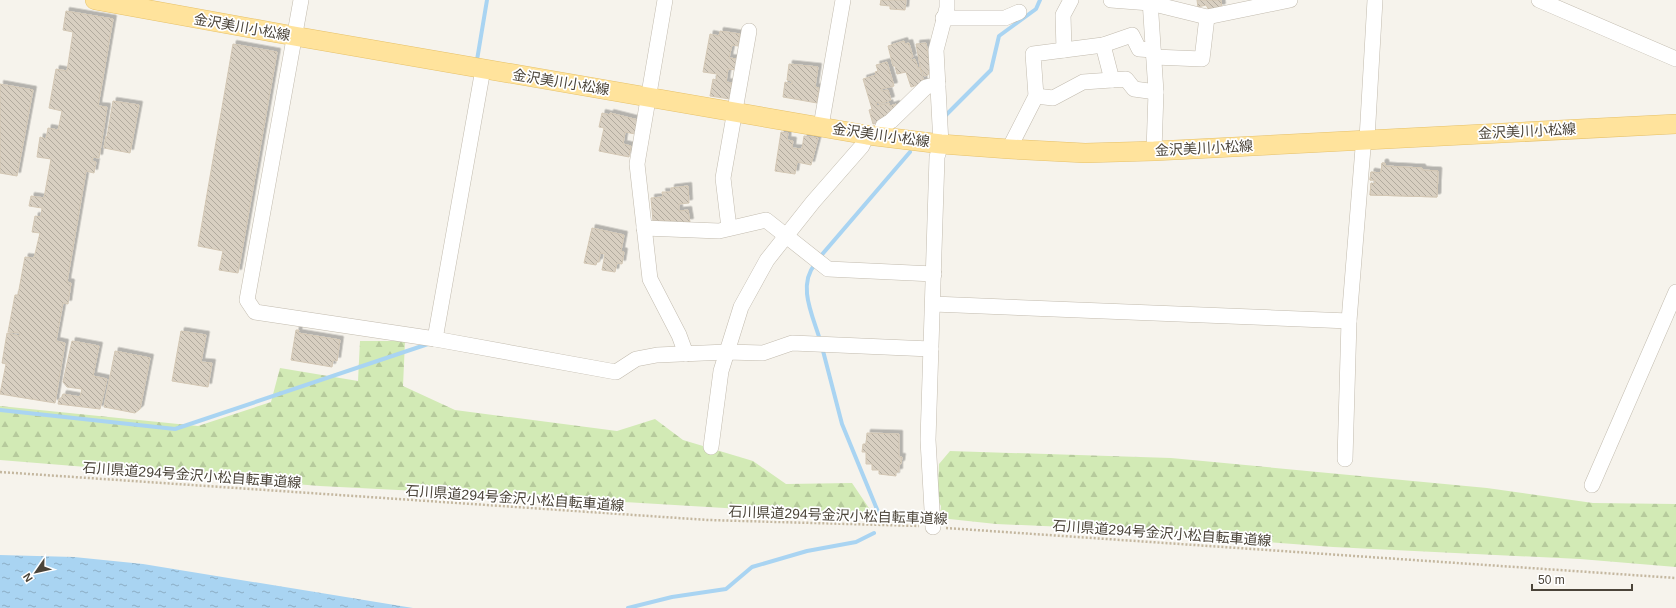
<svg xmlns="http://www.w3.org/2000/svg" width="1676" height="608" font-family="Helvetica,'Noto Sans JP',sans-serif">
	<style>
		.forest { fill: url(#forest-firs) }
		.water { fill: url(#water-ripples) }
		.lines { fill: none; stroke-linecap: round; stroke-linejoin: round }
		.stream { stroke: #a9d4f2; stroke-width: 4 }
		.building { fill: url(#building-back-hatch); stroke: #d3c7b4; filter: url(#shadow) }
		.minor-casing { stroke: #c2bbae; stroke-width: 16 }
		.major-casing { stroke: #e6c16a; stroke-width: 20 }
		.path { stroke: #c4b79f; stroke-width: 2.5; stroke-dasharray: 2 2; stroke-linecap: butt }
		.minor { stroke: #fff; stroke-width: 15 }
		.major { stroke: #ffe39c; stroke-width: 19 }
		.labels { text-anchor: middle; dominant-baseline: central; stroke-width: 3.5; stroke-linejoin: round; paint-order: stroke }
		.street-label { font-size: 14px; fill: #4b4439; stroke: #fff }
	</style>
	<defs>
		<pattern id="forest-firs" width="22" height="20" patternUnits="userSpaceOnUse"><rect width="22" height="20" fill="#d2eab5"/><path d="M5 1l3.5 6h-7zM16 11l3.5 6h-7z" fill="#b6ca9c"/></pattern>
		<pattern id="water-ripples" width="26" height="14" patternUnits="userSpaceOnUse"><rect width="26" height="14" fill="#a9d4f2"/><path d="M2 4q2-2 4 0t4 0M15 11q2-2 4 0t4 0" fill="none" stroke="#8caec5"/></pattern>
		<pattern id="building-back-hatch" width="6" height="6" patternUnits="userSpaceOnUse"><rect width="6" height="6" fill="#d8cfc1"/><path d="M-1 5l2 2M0 0l6 6M5-1l2 2" fill="none" stroke="#b1aa9e"/></pattern>
		<filter id="shadow"><feDropShadow dx="3.5" dy="-3.5" stdDeviation="0" flood-color="#0004"/></filter>
	</defs>
	<rect width="100%" height="100%" fill="#f6f3ec"/>
	<g class="forest">
		<path d="M360,341H405L403,386L455,410L617,431L655,419L683,440L753,461L786,484L852,483L875,517L591,500L320,486L0,460V406L198,426L271,402L280,368L358,381Z"/>
		<path d="M950,451L1171,458L1487,488L1593,503L1676,504V567L1580,559L1333,547L1065,527L996,524L940,518L941,506L934,494L938,486L939,464Z"/>
	</g>
	<path class="water" d="M0,555L74,557L143,564L413,608H0Z"/>
	<g class="lines">
		<g class="stream">
			<path d="M477,60L487,0"/>
			<path d="M945,116L991,70L999,36L1036,9L1040,0"/>
			<path d="M819,258L910,152"/>
			<path d="M815,264C797,286 813,316 820,340"/>
			<path d="M822,347L842,424L881,519"/>
			<path d="M0,410L175,429L428,344"/>
			<path d="M628,608L672,597L726,589L752,567L807,551L856,542L874,533"/>
		</g>
	</g>
	<g class="building">
		<path d="M881,0H906L905,10L890,9V6L880,5Z"/>
		<path d="M1197,0H1221L1222,7L1209,10L1206,5L1198,7Z"/>
		<path d="M66,11L113,19L98,106L107,107L99,158L93,157L92,161L96,162L94,173L86,171L67,282L71,283L68,304L63,303L56,341L65,343L55,403L0,394L6,364L2,363L7,333L19,336L20,333L8,332L15,295H18L25,257L34,258L40,233L32,232L35,216L41,217L42,208L29,206L31,196L44,198L51,159L37,157L40,137L46,139L48,128L58,130L62,111L49,108L56,69L67,71L73,32L63,30Z"/>
		<path d="M720,31L740,34L738,46L732,45L729,58L738,59L736,70L728,69L726,82L732,83L730,99L710,96L713,79L716,80L717,74L703,72L710,34L719,36Z"/>
		<path d="M904,41L905,44L909,43L913,57L911,58V60L915,59L918,68L920,67L921,71L916,44L926,43L930,66L928,75L924,76L923,71H921L924,83L911,87L906,72L897,74L895,66H893L888,46Z"/>
		<path d="M233,44L277,52L238,273L219,270L223,251L198,246Z"/>
		<path d="M887,62L894,86L881,89L882,91L888,90L891,100L879,104V102L876,103L877,106L889,103L890,106L896,104L897,109L884,121L873,124L869,110L872,109L863,79L876,75L875,72L878,71L876,65Z"/>
		<path d="M789,64L818,67L815,87L819,88L817,103L783,97L785,82L792,84V81L787,80Z"/>
		<path d="M0,84L33,90L17,176L0,173Z"/>
		<path d="M113,101L139,105L130,153L104,148L106,136L107,137Z"/>
		<path d="M602,113L610,115V113L638,120L635,134L625,132L623,144L631,146L629,157L599,151L604,128L599,127Z"/>
		<path d="M781,132L788,133L787,140L793,141L792,148L802,149L804,136L818,138L811,165L797,162L795,174L775,171Z"/>
		<path d="M1382,163H1385V166L1422,168V170L1438,171L1437,197L1370,195L1371,183L1375,184V180H1370L1371,172L1381,173Z"/>
		<path d="M1382,163H1385V166L1422,168V170L1438,171L1437,197L1370,195L1371,183L1375,184V180H1370L1371,172L1381,173Z"/>
		<path d="M688,186L689,203L679,204V211L688,210L690,222L675,223L674,221H653L651,198L663,197L662,192H671V188Z"/>
		<path d="M592,228L624,235L621,251L624,252L622,264L617,263L615,272L602,270L605,254L600,253L599,262H597L596,265L584,263Z"/>
		<path d="M296,330H299L298,333L340,340L337,361L333,360L332,367L291,360Z"/>
		<path d="M181,331L206,335L201,362L212,363L208,387L172,381Z"/>
		<path d="M72,341L99,346L93,376L107,379L100,409L58,404L59,399L62,397L63,394L80,397L82,389L67,387L63,382Z"/>
		<path d="M115,351L150,358L140,409L135,413L104,407Z"/>
		<path d="M867,433L899,434V457H902L901,464H899V472H896V476L879,474V470H872V464H866V452H862L863,444H866Z"/>
	</g>
	<g class="lines">
		<defs>
			<g id="minor">
				<path d="M301,0L247,300L255,312L435,339L616,372L636,359L657,355L727,352L763,353L792,343L931,349"/>
				<path d="M665,0L637,164L650,279L679,335L686,354"/>
				<path d="M1111,0L1150,3L1207,17L1290,0"/>
				<path d="M1150,0L1156,92L1154,151"/>
				<path d="M1539,0L1676,59"/>
				<path d="M943,18H1005L1019,12"/>
				<path d="M1103,45L1112,80"/>
				<path d="M1064,50L1063,15L1071,0"/>
				<path d="M1154,57L1202,59L1207,17"/>
				<path d="M1036,96L1053,98L1083,82L1126,79L1134,89L1156,92"/>
				<path d="M821,126L843,0"/>
				<path d="M879,136L883,126L891,121L926,87L938,84"/>
				<path d="M1009,149L1036,96L1033,54L1103,45L1132,35L1139,49L1153,50"/>
				<path d="M644,228L719,231L766,220L828,269L934,274"/>
				<path d="M729,228L723,178L749,31"/>
				<path d="M933,304L1349,321"/>
				<path d="M435,339L483,69"/>
				<path d="M711,447L721,371L741,307L767,260L813,202L862,146L867,135"/>
				<path d="M1345,459L1349,321L1363,148L1367,139L1375,0"/>
				<path d="M1592,485L1676,292"/>
				<path d="M933,527L928,440L937,157L941,144L936,50L947,8V0"/>
			</g>
			<path id="major" d="M95,0L294,36L867,135L941,144L1009,149L1085,153L1154,151L1676,124"/>
		</defs>
		<use href="#minor" class="minor-casing"/>
		<use href="#major" class="major-casing"/>
		<g class="path">
			<path d="M0,472L708,520L919,526"/>
			<path d="M946,528L1676,578"/>
		</g>
		<use href="#minor" class="minor"/>
		<use href="#major" class="major"/>
	</g>
	<g class="labels">
		<g class="street-label">
			<text transform="translate(242 27) rotate(10)">金沢美川小松線</text>
			<text transform="translate(561 82) rotate(9)">金沢美川小松線</text>
			<text transform="translate(1527 131) rotate(-3)">金沢美川小松線</text>
			<text transform="translate(881 135) rotate(8)">金沢美川小松線</text>
			<text transform="translate(1204 148) rotate(-3)">金沢美川小松線</text>
			<text transform="translate(192 475) rotate(4)">石川県道294号金沢小松自転車道線</text>
			<text transform="translate(515 498) rotate(4)">石川県道294号金沢小松自転車道線</text>
			<text transform="translate(838 515) rotate(2)">石川県道294号金沢小松自転車道線</text>
			<text transform="translate(1162 533) rotate(4)">石川県道294号金沢小松自転車道線</text>
		</g>
	</g>
	<g transform="translate(36 572) rotate(236)" stroke="#ffffff" stroke-width="3" paint-order="stroke">
	<path d="M0-3L7 15L0 10L-7 15Z" fill="#4b4439"/>
	<text y="-6" font-size="11" font-weight="bold" text-anchor="middle" fill="#4b4439">N</text>
	</g>
	<path d="M1532 584v6h100v-6" fill="none" stroke="#4b4439" stroke-width="2"/>
	<text x="1538" y="584" font-size="12" fill="#4b4439" stroke="#ffffff" stroke-width="3" paint-order="stroke">50 m</text>
</svg>
